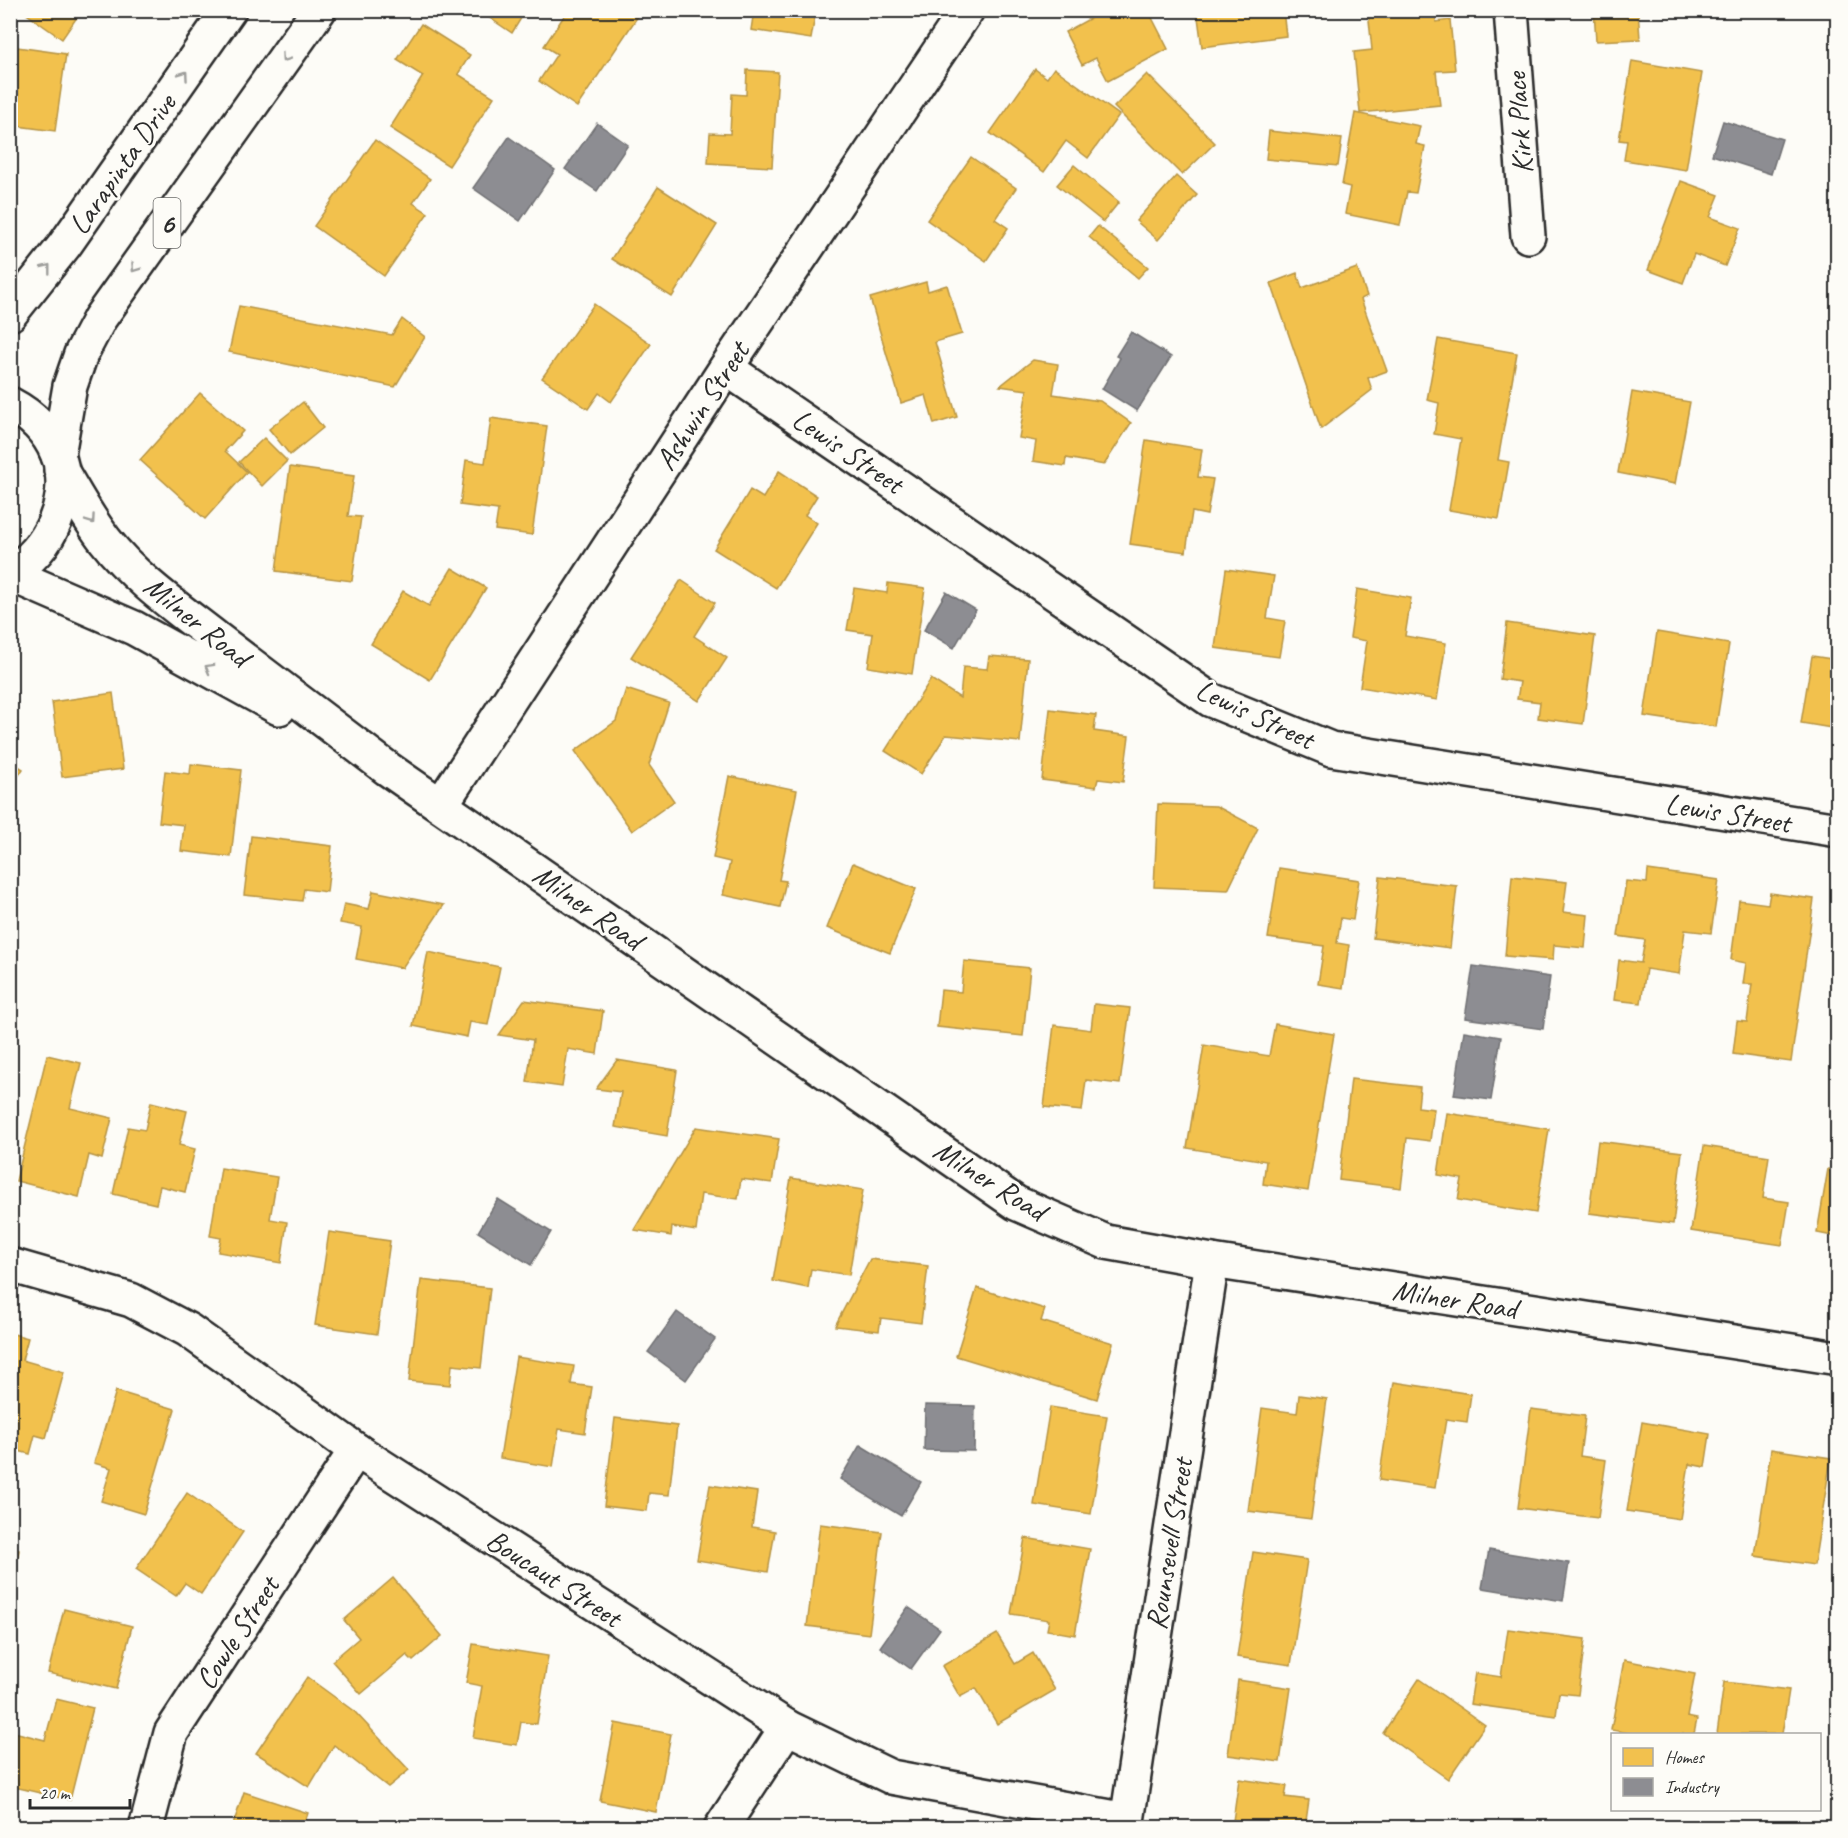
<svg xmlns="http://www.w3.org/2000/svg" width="1848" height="1838" font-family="Caveat,sans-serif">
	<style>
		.homes { fill: #f2c14e; stroke: #b69444; stroke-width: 1.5 }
		.industry { fill: #8d8d92; stroke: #707073; stroke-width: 1.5 }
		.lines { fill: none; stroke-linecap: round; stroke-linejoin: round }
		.street-casing { stroke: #2b2b2b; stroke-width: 38 }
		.primary-casing { stroke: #2b2b2b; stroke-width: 38 }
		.street { stroke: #fdfcf7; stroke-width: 33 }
		.primary { stroke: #fdfcf7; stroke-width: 33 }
		.oneway { stroke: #9e9e9b }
		.labels { text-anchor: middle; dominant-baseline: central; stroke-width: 6; stroke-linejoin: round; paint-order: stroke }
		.shield { fill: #fdfcf7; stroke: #6a6a68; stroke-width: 1.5 }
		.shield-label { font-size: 28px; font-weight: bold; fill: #2b2b2b }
		.street-label { font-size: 30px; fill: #2b2b2b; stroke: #fdfcf7 }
	</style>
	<rect width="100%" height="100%" fill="#fdfcf7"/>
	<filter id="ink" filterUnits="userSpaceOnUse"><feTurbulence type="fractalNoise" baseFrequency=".0167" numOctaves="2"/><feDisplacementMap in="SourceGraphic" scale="12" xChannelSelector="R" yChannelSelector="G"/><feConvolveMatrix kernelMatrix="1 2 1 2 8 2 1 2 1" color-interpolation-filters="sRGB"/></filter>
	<g filter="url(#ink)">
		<g class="homes">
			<path d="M21,10H82L62,39Z"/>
			<path d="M478,10H526L512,33Z"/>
			<path d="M568,10H642L577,107L539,81L557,54L544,46Z"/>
			<path d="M754,10H816L811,39L751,30Z"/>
			<path d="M1087,10H1148L1168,49L1108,81L1096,58L1082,65L1065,32L1091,18Z"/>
			<path d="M1197,10H1283L1286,36L1202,47Z"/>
			<path d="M1368,10H1435L1436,22L1450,20L1455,70L1436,71L1440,105L1360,113L1354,52L1372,50Z"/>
			<path d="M1594,10H1638L1640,39L1596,41Z"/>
			<path d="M421,24L470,55L458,74L494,97L449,166L390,128L423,76L397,60Z"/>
			<path d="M10,46L66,54L55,131L10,125Z"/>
			<path d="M1632,61L1702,73L1686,170L1624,160L1627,141L1619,140Z"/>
			<path d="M1054,68L1119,115L1088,158L1066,141L1044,172L990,133L1035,69L1047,78Z"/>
			<path d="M747,70L778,72L772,167L708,163L710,133L730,134L732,94L746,95Z"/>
			<path d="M1147,74L1215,143L1182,175L1114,107Z"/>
			<path d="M1355,113L1420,126L1416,144L1425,146L1416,193L1407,192L1400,225L1345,214L1350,187L1342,185Z"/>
			<path d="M1269,131L1342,139L1338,166L1266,159Z"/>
			<path d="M375,140L430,179L413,203L428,213L384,276L314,226Z"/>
			<path d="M971,157L1016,188L995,219L1008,228L986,261L927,220Z"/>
			<path d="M1074,165L1119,202L1103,222L1057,185Z"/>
			<path d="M1176,176L1197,195L1158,240L1136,221Z"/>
			<path d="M1681,181L1719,195L1710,217L1740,228L1725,266L1694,254L1683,283L1648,270Z"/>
			<path d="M658,187L717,225L672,297L612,259Z"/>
			<path d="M1098,226L1148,267L1138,278L1089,237Z"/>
			<path d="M1357,268L1367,296L1361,299L1387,371L1368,378L1372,390L1321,429L1271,283L1297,273L1302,288Z"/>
			<path d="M926,282L928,291L947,285L962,334L935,342L957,417L934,424L926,395L901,403L870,298Z"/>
			<path d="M594,304L651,344L611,402L599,393L588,409L542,378Z"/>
			<path d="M239,306L392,335L402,319L425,337L395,387L229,352Z"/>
			<path d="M1438,339L1517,353L1498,460L1509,462L1499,519L1449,510L1461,439L1434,434L1439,403L1427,400Z"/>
			<path d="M1033,360L1058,364L1053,394L1100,401L1131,423L1104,465L1066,458L1065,466L1033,461L1036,441L1019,438L1027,390L1000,386Z"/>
			<path d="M1632,392L1690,402L1675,484L1618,473Z"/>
			<path d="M200,393L243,431L225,451L247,472L205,519L140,460Z"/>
			<path d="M303,402L323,428L290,455L269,429Z"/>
			<path d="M491,418L547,426L532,535L495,530L498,510L460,505L466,460L485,463Z"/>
			<path d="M264,438L287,461L262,486L239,462Z"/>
			<path d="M1146,440L1202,449L1198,477L1213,479L1207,515L1192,512L1186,552L1130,544Z"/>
			<path d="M290,467L354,476L348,516L361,517L352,581L276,571Z"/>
			<path d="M779,471L817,496L805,515L817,523L776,588L714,549L750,490L763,498Z"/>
			<path d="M452,568L486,588L430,680L371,644L403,591L429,606Z"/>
			<path d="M1226,569L1274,576L1267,618L1285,621L1279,657L1215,648Z"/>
			<path d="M681,580L715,603L694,636L727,658L699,701L631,657Z"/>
			<path d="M888,583L925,588L912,674L868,667L873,634L847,630L854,588L887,593Z"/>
			<path d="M1357,589L1411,598L1405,636L1446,643L1437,700L1360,687L1367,641L1350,638Z"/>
			<path d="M1507,623L1595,636L1583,724L1538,718L1540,702L1517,699L1520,682L1500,679Z"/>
			<path d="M1657,632L1729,644L1716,727L1644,716Z"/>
			<path d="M989,656L1028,659L1020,742L946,735L921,774L885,751L931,679L960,698L963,667L987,669Z"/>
			<path d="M1812,656L1838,660V729L1801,723Z"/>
			<path d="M626,689L669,703L649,765L674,801L632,831L575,751L616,721Z"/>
			<path d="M113,693L123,769L62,777L52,702Z"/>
			<path d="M1050,709L1096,715L1094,731L1129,736L1123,782L1098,779L1096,787L1042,780Z"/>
			<path d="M10,761L23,769L10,788Z"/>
			<path d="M191,764L241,770L231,857L181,851L184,825L159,822L165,771L190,774Z"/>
			<path d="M729,776L797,790L779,880L786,881L780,907L723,895L730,862L713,858Z"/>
			<path d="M1158,804L1216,806L1258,828L1228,890L1154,887Z"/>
			<path d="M251,836L332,846L327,892L304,889L302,901L244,895Z"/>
			<path d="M853,863L916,889L890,953L827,928Z"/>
			<path d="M1279,868L1359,880L1353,920L1341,918L1337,943L1349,945L1343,988L1318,984L1324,946L1268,938Z"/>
			<path d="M1648,870L1719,880L1711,933L1685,930L1679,974L1646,969L1641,1003L1614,1000L1619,960L1641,963L1645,940L1618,936L1626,881L1647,883Z"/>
			<path d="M1512,876L1567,882L1563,912L1588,915L1585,948L1554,945L1553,960L1505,956Z"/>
			<path d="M1380,877L1457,886L1450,948L1373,938Z"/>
			<path d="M373,891L444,905L402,968L356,959L362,927L340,923L344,904L369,909Z"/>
			<path d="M1770,893L1814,899L1791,1062L1733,1054L1737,1021L1747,1022L1752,984H1743L1746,963L1731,960L1739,900L1768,904Z"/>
			<path d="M428,952L500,967L488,1025L470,1022L467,1037L413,1026Z"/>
			<path d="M964,961L1030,968L1023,1036L937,1027L941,990L961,992Z"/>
			<path d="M524,1000L603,1011L597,1054L568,1049L562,1087L527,1082L533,1040L499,1035Z"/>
			<path d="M1094,1004L1130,1008L1120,1084L1086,1080L1082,1111L1044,1107L1054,1025L1091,1030Z"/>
			<path d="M1275,1024L1334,1034L1308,1191L1263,1184L1266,1161L1187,1148L1204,1045L1269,1056Z"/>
			<path d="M47,1055L81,1063L70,1108L112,1118L102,1159L89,1155L79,1197L16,1181Z"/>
			<path d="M617,1060L677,1070L667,1136L615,1127L621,1092L596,1089Z"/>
			<path d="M1351,1079L1420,1087L1418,1107L1434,1109L1430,1141L1407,1138L1401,1188L1339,1180Z"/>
			<path d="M151,1102L187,1111L179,1145L195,1149L185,1192L160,1186L156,1204L113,1194L128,1127L145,1130Z"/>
			<path d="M1447,1113L1549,1129L1536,1213L1458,1200L1462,1179L1438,1175Z"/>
			<path d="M696,1127L779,1139L772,1183L741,1179L738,1199L701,1194L696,1231L672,1227L671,1236L634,1230Z"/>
			<path d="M1598,1141L1682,1152L1673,1224L1589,1213Z"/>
			<path d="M1704,1146L1769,1156L1763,1198L1789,1202L1782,1245L1691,1231Z"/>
			<path d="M221,1168L277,1177L270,1219L287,1222L281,1263L218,1252L221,1238L210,1236Z"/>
			<path d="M1828,1169L1838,1171V1237L1817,1233Z"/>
			<path d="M791,1178L863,1190L849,1275L811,1269L808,1288L773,1281Z"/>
			<path d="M329,1232L390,1241L377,1334L315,1325Z"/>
			<path d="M870,1259L928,1266L921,1323L881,1318L879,1331L835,1326Z"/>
			<path d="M421,1280L490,1288L481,1368L452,1365L450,1385L409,1381Z"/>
			<path d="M977,1288L1045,1309L1041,1321L1113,1343L1097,1399L956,1356Z"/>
			<path d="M10,1333L28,1338L22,1360L64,1372L46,1438L35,1435L30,1454L10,1449Z"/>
			<path d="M516,1357L574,1366L571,1384L592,1387L585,1433L559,1429L553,1467L500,1458Z"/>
			<path d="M1394,1382L1471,1394L1467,1422L1446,1419L1435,1488L1379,1480Z"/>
			<path d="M116,1391L175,1409L144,1514L101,1501L111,1468L94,1463Z"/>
			<path d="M1299,1395L1327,1399L1311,1519L1248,1511L1262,1408L1297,1413Z"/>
			<path d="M1050,1407L1107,1416L1091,1514L1034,1505Z"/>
			<path d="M1531,1409L1585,1416L1580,1456L1606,1460L1598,1518L1518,1508Z"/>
			<path d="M615,1418L677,1426L669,1495L649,1493L647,1511L604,1506Z"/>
			<path d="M1642,1422L1710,1434L1705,1467L1689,1464L1680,1519L1627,1511Z"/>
			<path d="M1771,1449L1831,1458L1814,1565L1755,1556Z"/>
			<path d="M710,1485L757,1492L752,1527L775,1531L768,1572L697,1560Z"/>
			<path d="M187,1493L243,1532L201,1594L185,1583L176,1596L136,1569Z"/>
			<path d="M820,1524L882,1532L869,1634L807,1626Z"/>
			<path d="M1025,1538L1090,1549L1075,1635L1047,1630L1049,1620L1011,1614Z"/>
			<path d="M10,1548L19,1550L10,1590Z"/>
			<path d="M1253,1552L1307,1560L1291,1665L1237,1657Z"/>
			<path d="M393,1578L442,1636L413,1661L407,1655L361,1694L332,1661L359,1638L344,1620Z"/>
			<path d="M64,1609L132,1626L116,1689L48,1673Z"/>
			<path d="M1508,1629L1585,1639L1578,1695L1559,1693L1556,1716L1470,1704L1475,1673L1501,1677Z"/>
			<path d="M997,1634L1015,1664L1033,1653L1055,1690L997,1724L976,1688L960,1697L942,1666Z"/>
			<path d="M473,1644L548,1656L537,1724L521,1722L517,1745L473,1738L482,1686L466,1683Z"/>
			<path d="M1624,1660L1695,1674L1687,1717L1697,1719L1694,1734H1635L1611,1730Z"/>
			<path d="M307,1677L355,1712L409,1770L388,1787L334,1745L309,1787L256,1753Z"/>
			<path d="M1419,1679L1485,1725L1448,1779L1383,1733Z"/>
			<path d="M1238,1680L1291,1688L1280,1762L1228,1755Z"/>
			<path d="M1724,1682L1789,1690L1782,1734H1717Z"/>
			<path d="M56,1699L93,1708L70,1800L10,1786V1731L45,1740Z"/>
			<path d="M615,1723L671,1734L656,1812L600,1801Z"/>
			<path d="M1239,1779L1287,1786L1285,1797L1309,1800L1305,1828H1232Z"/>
			<path d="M244,1792L308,1813L303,1828H232Z"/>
		</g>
		<g class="industry">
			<path d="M1723,121L1782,139L1771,174L1712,155Z"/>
			<path d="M597,123L628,145L597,191L565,169Z"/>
			<path d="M509,137L555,170L520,221L473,188Z"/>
			<path d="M1131,332L1171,357L1137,411L1102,389L1120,358L1116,356Z"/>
			<path d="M946,592L976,610L954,648L924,630Z"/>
			<path d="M1473,966L1550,977L1543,1029L1465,1018Z"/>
			<path d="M1464,1031L1501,1037L1491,1100L1454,1095Z"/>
			<path d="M498,1199L551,1232L531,1265L478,1232Z"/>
			<path d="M677,1312L715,1339L686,1380L648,1352Z"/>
			<path d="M925,1405L975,1406L974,1451L924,1450Z"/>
			<path d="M860,1445L921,1482L901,1516L840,1479Z"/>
			<path d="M1489,1550L1569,1563L1563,1601L1482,1588Z"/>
			<path d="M908,1607L940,1629L911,1669L880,1647Z"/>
		</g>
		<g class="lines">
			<defs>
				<g id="street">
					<path d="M1511,10L1528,236"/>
					<path d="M726,368L1211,700L1331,749L1838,830"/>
					<path d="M61,470C75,494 88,518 105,540C134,578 180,610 217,639C274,683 331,726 388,769L1016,1203L1106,1242L1212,1261L1838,1358"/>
					<path d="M10,574L134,628L279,708"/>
					<path d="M441,805L726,368L967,10"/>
					<path d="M10,1265L131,1300L188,1330L356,1450L787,1727L891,1777L1127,1820"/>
					<path d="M146,1828L171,1733L356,1450"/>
					<path d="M721,1828L787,1727"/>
					<path d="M1126,1828L1212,1261"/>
				</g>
				<g id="primary">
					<path d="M10,314L64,246L229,10"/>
					<path d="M10,404C31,415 48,431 57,453C75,495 50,552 10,572"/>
					<path d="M58,455L70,386L81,354L100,318L319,10"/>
				</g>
			</defs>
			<use href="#street" class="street-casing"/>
			<use href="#primary" class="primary-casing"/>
			<use href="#street" class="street"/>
			<use href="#primary" class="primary"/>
		</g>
		<defs><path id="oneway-chevron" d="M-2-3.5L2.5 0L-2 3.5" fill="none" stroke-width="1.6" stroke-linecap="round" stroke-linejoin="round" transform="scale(1.5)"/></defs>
		<g class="oneway">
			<use href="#oneway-chevron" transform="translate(285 58) rotate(125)"/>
			<use href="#oneway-chevron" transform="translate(184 75) rotate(-55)"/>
			<use href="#oneway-chevron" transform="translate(47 268) rotate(-52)"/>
			<use href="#oneway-chevron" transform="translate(135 268) rotate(125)"/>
			<use href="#oneway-chevron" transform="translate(91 520) rotate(55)"/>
			<use href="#oneway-chevron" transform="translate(209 668) rotate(-151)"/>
		</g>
	</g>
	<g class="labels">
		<rect class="shield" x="153.5" y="198" width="27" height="50" rx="4.5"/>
		<g class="shield-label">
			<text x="167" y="223">6</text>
		</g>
		<g class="street-label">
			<text transform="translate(1519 123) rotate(-94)">Kirk Place</text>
			<text transform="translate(122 164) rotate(-55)">Larapinta Drive</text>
			<text transform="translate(702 406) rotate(-57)">Ashwin Street</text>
			<text transform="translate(848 451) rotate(34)">Lewis Street</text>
			<text transform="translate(197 621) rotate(39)">Milner Road</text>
			<text transform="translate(1255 714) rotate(25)">Lewis Street</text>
			<text transform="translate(1728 813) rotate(9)">Lewis Street</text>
			<text transform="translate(588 907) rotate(35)">Milner Road</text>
			<text transform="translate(990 1180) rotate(32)">Milner Road</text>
			<text transform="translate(1455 1299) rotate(9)">Milner Road</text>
			<text transform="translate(1169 1544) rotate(-81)">Rounsevell Street</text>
			<text transform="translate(554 1578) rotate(33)">Boucaut Street</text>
			<text transform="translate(237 1633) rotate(-57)">Cowle Street</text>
		</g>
	</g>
	<rect width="1848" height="1838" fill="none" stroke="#fdfcf7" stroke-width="36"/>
	<rect x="18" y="18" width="1812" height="1802" fill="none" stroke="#2b2b2b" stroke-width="2" filter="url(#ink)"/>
	<rect x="1611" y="1733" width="210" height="78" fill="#fdfcf7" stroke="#a9a8a5" stroke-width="1.5"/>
	<rect x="1623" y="1748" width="30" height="18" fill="#f2c14e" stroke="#a9a8a5" stroke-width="1.5"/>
	<text x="1665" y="1763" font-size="18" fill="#2b2b2b">Homes</text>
	<rect x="1623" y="1778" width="30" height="18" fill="#8d8d92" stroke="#a9a8a5" stroke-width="1.5"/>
	<text x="1665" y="1793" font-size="18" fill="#2b2b2b">Industry</text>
	<path d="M30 1799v9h100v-9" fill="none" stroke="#2b2b2b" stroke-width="3"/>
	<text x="39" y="1799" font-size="18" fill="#2b2b2b" stroke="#fdfcf7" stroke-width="4.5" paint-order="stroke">20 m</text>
</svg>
